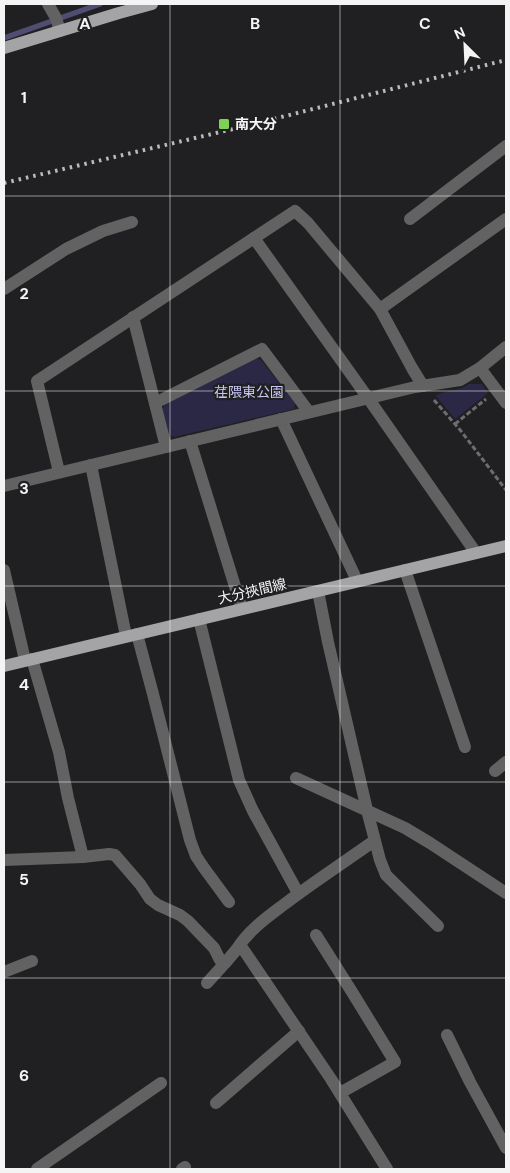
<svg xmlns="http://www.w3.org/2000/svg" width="510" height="1173" font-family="'DM Sans','Noto Sans JP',sans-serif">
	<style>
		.green { fill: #2b2845 }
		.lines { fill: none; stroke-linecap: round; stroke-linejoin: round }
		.stream { stroke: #4f4d71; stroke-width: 5.5 }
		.path { stroke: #6d6d6e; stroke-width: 3; stroke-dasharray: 5 2.5; stroke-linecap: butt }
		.minor { stroke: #626263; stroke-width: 12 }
		.major { stroke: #a4a4a7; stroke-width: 12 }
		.rail { stroke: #bbbbbc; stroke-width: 4; stroke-dasharray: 2.5 5; stroke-linecap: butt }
		.grid { fill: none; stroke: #f4f4f5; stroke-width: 1; stroke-opacity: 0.55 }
		.poi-dot { fill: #7ed153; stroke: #202022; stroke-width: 2 }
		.labels { text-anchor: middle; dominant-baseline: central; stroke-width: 4.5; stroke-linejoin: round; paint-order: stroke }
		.poi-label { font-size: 14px; font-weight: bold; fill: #f4f4f5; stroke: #202022; text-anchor: start }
		.park-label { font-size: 14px; fill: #c7c5f7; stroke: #202022 }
		.street-label { font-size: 14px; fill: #f4f4f5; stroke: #202022 }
		.grid-label { font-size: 16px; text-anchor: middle; font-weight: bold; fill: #f4f4f5; stroke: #202022; stroke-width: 4.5; stroke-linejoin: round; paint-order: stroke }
	</style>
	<rect width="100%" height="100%" fill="#202022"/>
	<g class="green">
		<path d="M254,358L261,360L295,403L294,409L174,437L168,434L162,409L168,402Z"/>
		<path d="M469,384H482L488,393L455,419L436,396C446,389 459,392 469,384Z"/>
	</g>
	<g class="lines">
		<path class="stream" d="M4,38L100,4"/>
		<g class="path">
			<path d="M434,400L461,431L506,490"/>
			<path d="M455,424L486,399"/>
		</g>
		<g class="minor">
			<path d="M48,4L56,18L60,31"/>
			<path d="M410,219L506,146"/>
			<path d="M254,238L368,398L476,553"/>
			<path d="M4,289L66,249L103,231L132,222"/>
			<path d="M380,309L506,219"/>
			<path d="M133,317L166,447"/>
			<path d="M480,368L506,403"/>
			<path d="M155,403L262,349L309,412"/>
			<path d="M281,419L353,572L357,581"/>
			<path d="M190,441L242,609"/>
			<path d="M91,465L126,636"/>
			<path d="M59,472L37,381L295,211L308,223L380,309L412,368L423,386"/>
			<path d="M4,486L415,387L460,380L480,368L506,347"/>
			<path d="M4,570L25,660"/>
			<path d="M405,570L465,747"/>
			<path d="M318,591L328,642L367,810L380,860L386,875L438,926"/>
			<path d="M199,619L239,780L253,811L298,893"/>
			<path d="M137,634L153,694L190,840L196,856L204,868L229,902"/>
			<path d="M32,659L59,752L68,798L83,857L109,854L115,855L140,884L150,899L158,905L180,915L188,921L214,948L220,960L226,962L237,949H243L331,1079L387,1169"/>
			<path d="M495,771L506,762"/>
			<path d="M296,778L405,828L430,843L506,893"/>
			<path d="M4,860L83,857"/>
			<path d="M316,935L352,992L395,1062L340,1093"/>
			<path d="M237,949C248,931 266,918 282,906C312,883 343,863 374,841"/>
			<path d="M4,972L32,961"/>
			<path d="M207,983L226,962"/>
			<path d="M447,1035L470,1082L506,1148"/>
			<path d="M216,1103L299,1031"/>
			<path d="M37,1169L161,1083"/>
			<path d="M182,1169L185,1167"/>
		</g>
		<g class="major">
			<path d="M4,48L119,13L152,4"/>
			<path d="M4,666L506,546"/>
		</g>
		<path class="rail" d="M4,183L246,126L506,60"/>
	</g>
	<path class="grid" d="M170,4V1169M340,4V1169M4,196H506M4,391H506M4,586H506M4,782H506M4,978H506"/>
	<rect class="poi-dot" x="218" y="118" width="12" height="12" rx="2.5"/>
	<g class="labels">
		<g class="poi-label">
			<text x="235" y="124">南大分</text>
		</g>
		<g class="park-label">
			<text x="249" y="392">荏隈東公園</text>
		</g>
		<g class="street-label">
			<text transform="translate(252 591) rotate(-13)">大分挾間線</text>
		</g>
	</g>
	<g class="grid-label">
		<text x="85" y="29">A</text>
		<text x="255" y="29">B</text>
		<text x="425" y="29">C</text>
		<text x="24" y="103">1</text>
		<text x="24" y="299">2</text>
		<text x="24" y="494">3</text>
		<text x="24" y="690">4</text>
		<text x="24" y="885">5</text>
		<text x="24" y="1081">6</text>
	</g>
	<rect width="510" height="1173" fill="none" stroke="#f4f4f5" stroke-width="10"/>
	<g transform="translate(465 45) rotate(336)" stroke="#202022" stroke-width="4" paint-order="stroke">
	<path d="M0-4L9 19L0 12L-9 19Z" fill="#f4f4f5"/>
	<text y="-8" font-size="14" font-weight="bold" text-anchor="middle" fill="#f4f4f5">N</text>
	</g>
</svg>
